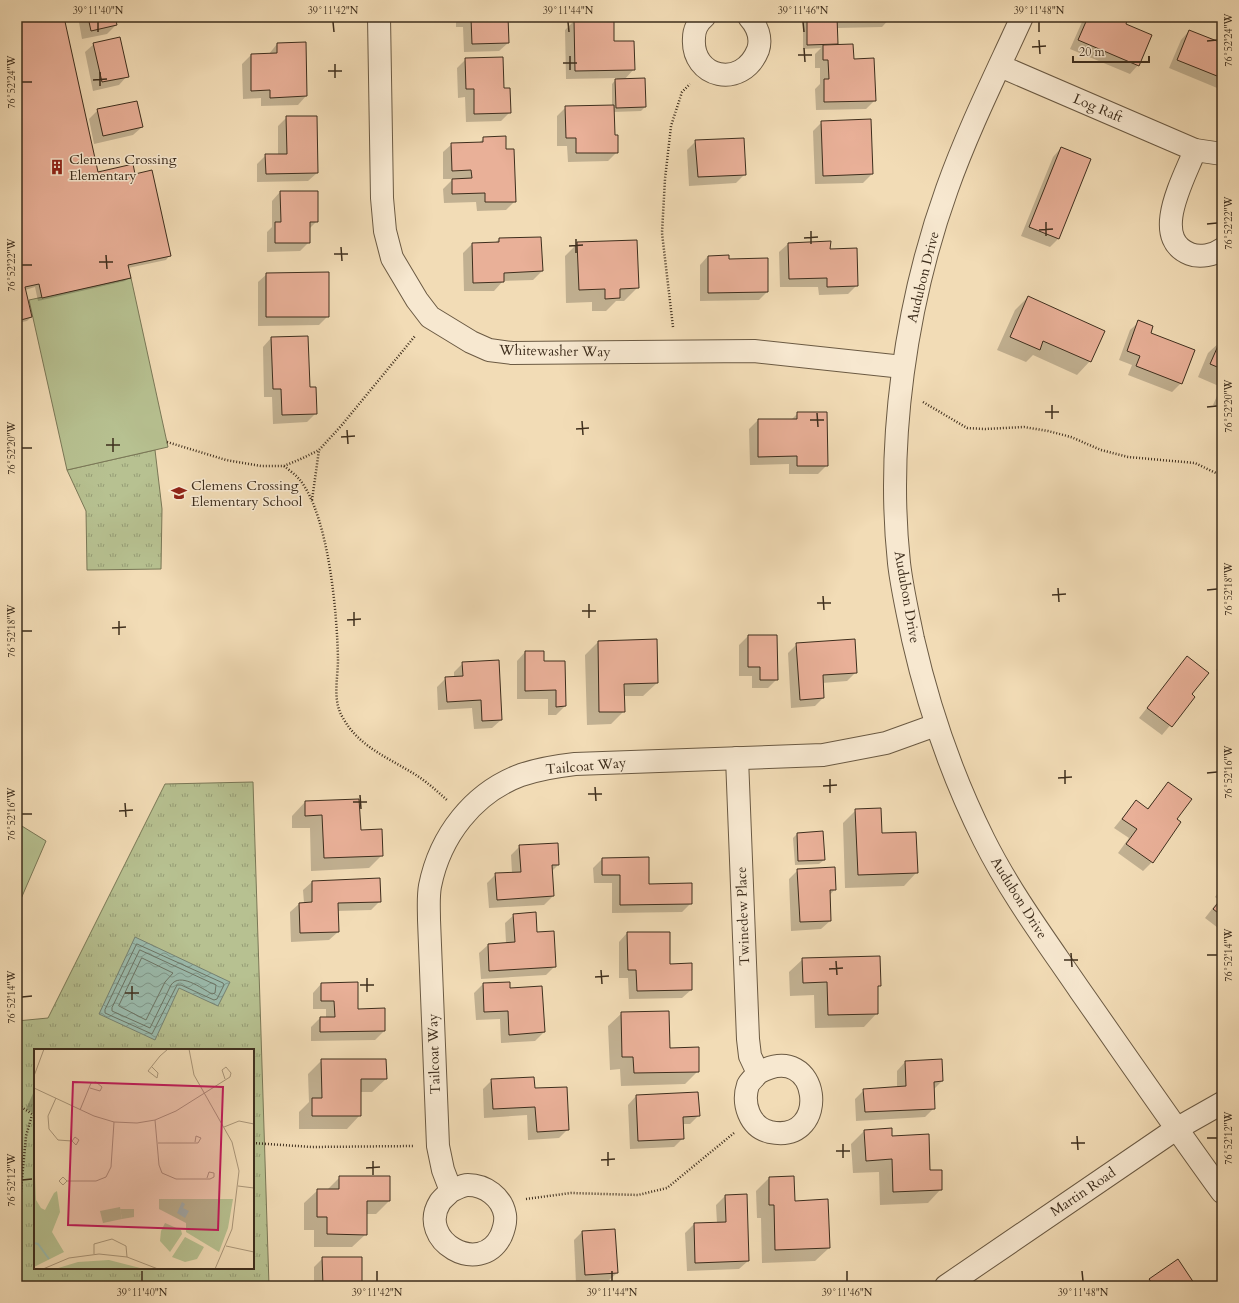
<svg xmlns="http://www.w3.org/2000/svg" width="1239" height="1303" font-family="Cardo,serif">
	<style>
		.park { fill: url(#park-tufts); stroke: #7a7857; fill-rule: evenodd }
		.pitch { fill: #b7c191; stroke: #7a7857 }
		.water { fill: url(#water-waves); stroke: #768374 }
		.shadow { fill: #0003 }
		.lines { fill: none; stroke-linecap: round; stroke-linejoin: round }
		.shore { stroke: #6c7566; stroke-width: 1 }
		.building { fill: #e9b098; stroke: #3e2e1d }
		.minor-casing { stroke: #6b5a43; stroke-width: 24 }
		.tertiary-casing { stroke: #6b5a43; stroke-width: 24 }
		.path { stroke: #3e2e1d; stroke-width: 2.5; stroke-dasharray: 1 2; stroke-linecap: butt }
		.minor { stroke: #f7e8d0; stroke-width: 22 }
		.tertiary { stroke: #f7e8d0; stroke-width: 22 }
		.ticks { fill: none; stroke: #3e2e1d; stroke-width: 1.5 }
		.labels { text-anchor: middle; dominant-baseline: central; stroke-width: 3; stroke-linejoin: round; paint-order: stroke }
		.street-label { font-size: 14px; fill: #3e2e1d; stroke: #f7e8d0 }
		.poi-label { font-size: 14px; fill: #3e2e1d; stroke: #f7e8d0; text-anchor: start }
		.inset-river { fill: none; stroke: #9bbcae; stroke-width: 2 }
		.inset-road { fill: none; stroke: #aa9679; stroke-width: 1 }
		.view { fill: #c2185b; fill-opacity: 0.15; stroke: #c2185b; stroke-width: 2 }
		.inset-edge { fill: none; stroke: #3e2e1d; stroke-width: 2 }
		.neatline { fill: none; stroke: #3e2e1d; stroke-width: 1.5 }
		.ticks-label { font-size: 10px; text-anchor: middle; fill: #3e2e1d }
	</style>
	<defs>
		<pattern id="park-tufts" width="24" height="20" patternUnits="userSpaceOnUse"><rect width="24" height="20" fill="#b7c191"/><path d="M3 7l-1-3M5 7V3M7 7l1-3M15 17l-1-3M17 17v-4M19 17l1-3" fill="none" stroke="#969d76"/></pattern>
		<pattern id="water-waves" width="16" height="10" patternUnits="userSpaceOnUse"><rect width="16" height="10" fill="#9bbcae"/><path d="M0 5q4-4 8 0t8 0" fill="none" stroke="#80998d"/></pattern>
	</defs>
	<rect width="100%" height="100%" fill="#f2dcb6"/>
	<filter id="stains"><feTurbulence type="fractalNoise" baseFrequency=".005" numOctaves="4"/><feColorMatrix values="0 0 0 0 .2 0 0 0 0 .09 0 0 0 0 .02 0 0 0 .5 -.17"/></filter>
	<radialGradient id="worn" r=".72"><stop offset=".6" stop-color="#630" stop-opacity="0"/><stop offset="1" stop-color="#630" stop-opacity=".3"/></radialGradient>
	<g class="park">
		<path d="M155,450L162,509L161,569L87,570L86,511L67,470Z"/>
		<path d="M253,782L269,1286H17V1021L48,1018L165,784ZM35,1050H253V1268H35Z"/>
	</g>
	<g class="pitch">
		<path d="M131,278L168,447L67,470L29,300Z"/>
		<path d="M17,823L46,841L17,908Z"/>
	</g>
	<path class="water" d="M135,937L230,982L218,1006L179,988L155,1040L99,1014Z"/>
	<g class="shadow">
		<path d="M17,17H63L97,173L135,175L170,255L166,260L128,268L129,277L125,281L38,301L35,287L25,290L31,317L27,321L17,323Z"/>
		<path d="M78,17H114L116,25L107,34L82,39Z"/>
		<path d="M456,17H503L508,43L499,51L464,52L463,27H456Z"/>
		<path d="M609,17H642L639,21H613V42L634,69L624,80L644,79L645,107L641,111L613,112L614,136L617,152L608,161L568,162L567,146H557V116L566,107L612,106V84L617,78L566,79L565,30L574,21L609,20Z"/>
		<path d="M805,17H891L882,27L837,28V45L853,60L875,100L866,109L816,110L815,89L820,84V68H815V54L821,48L803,49V19Z"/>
		<path d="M1086,17H1127L1124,24L1138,65L1130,74L1070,49L1082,22Z"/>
		<path d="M1189,31L1222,44V90L1169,68L1181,40Z"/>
		<path d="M94,44L127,76L119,85L93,91L85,52Z"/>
		<path d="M277,44L306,96L298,105L261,106V98L243,99L242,64L251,55L269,54Z"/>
		<path d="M466,59L503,89L510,112L501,121L466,122L465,97L458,98L457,68Z"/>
		<path d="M98,110L142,127L133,135L94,144L89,119Z"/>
		<path d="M287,117L317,173L308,181L257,182V164L266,155H278V126Z"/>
		<path d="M822,122L872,174L863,183L815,184L813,131Z"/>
		<path d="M484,138L505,150L515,201L506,210L477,211L476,202L444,203L443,189L453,179H443V152L452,144L479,143Z"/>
		<path d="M696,141L745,174L736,183L689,186L687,150Z"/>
		<path d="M1061,148L1059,238L1050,247L1021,236L1053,157Z"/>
		<path d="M280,192L317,221L309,229V242L300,251L267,252V232L272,227V201Z"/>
		<path d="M540,238L542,271L533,280L503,281L494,291H464L463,253L472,244L495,243L499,239Z"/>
		<path d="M578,243L638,287L624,301H616L606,311H592V302L566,303L565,256Z"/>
		<path d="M788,244L829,250L857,285L848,294L819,295L818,287H780L779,252Z"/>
		<path d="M708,256L728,260L767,292L759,300L700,301V265Z"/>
		<path d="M267,274L328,316L319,325L258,326V282Z"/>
		<path d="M1028,297L1090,361L1077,375L1033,355L1026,362L997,350L1015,310Z"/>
		<path d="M1139,322L1149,333L1181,383L1172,392L1128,375L1132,365L1119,360L1130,330Z"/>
		<path d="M271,338L309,388L316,413L307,422L273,424L272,397H264L263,347Z"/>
		<path d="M1222,340V409L1213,405L1221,387L1198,377L1208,353Z"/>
		<path d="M798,413L827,465L818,474H789V464L750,465L749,429L758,420H791Z"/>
		<path d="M748,636L777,679L768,688H752V676H739V645Z"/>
		<path d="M598,642L657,683L643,696H623L624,711L611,724L587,725L585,655Z"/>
		<path d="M797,644L856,672L847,681L822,683L823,698L815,706L791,708L788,653Z"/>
		<path d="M525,652L543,662L565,706L556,715H548V699H517V661Z"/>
		<path d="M1187,657L1191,695L1194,697L1162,735L1139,718Z"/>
		<path d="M1222,660V674L1216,670Z"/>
		<path d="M463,663L501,720L492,728L474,729L472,708L438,710L437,687L446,678H454V672Z"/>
		<path d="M1168,783L1176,819L1152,862L1143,871L1118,853L1129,838L1114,828L1136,801L1147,809Z"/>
		<path d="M359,800L360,831L382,855L369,868L311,871L310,828H292V816L305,802Z"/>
		<path d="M856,810L917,872L904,886L845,888L843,823Z"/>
		<path d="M822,832L824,860L819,864L795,865L793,838L797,834Z"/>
		<path d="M520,846L558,865L552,871L553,896L544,905L489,908L487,883L496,874L512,873L511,855Z"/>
		<path d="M648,858V885L691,903L682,912L612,913V883H594L593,868L602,859Z"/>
		<path d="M798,870L835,889L829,896L830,921L821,929L791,931L789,879Z"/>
		<path d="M379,879L380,901L371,910L337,911L338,932L329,940L291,942L290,912L299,904L304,903L303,890L312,882Z"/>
		<path d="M1222,887V931L1205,918L1219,900L1215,897Z"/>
		<path d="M514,915L536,933L555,966L546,975L481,979L479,953L488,945L506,943L505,923Z"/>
		<path d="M627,933L691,990L682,998L629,999L628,978H619V942Z"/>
		<path d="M803,959L880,985L877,988V1013L864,1027L815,1028L814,995L790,996L789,972Z"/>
		<path d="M321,984L357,1010L384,1009V1031L375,1040L311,1041V1027L320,1018H326V1009H313V993Z"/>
		<path d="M483,984L544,1032L535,1041L501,1043L500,1019L476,1020L474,993Z"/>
		<path d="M622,1013L669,1049L698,1071L685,1084L621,1086L620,1069L610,1070L608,1026Z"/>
		<path d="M322,1060L386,1079L372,1092H360V1115L347,1129H299V1112L309,1102L308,1074Z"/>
		<path d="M905,1062L942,1081L933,1090L934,1108L925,1117L856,1121L855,1099L864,1090L897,1088V1071Z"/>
		<path d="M492,1080L534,1089L568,1129L559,1138L528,1140L527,1115L484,1118L483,1089Z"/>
		<path d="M35,1089V1114L26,1109Z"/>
		<path d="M636,1096L699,1115L690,1124H682L683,1138L674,1147L630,1149L628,1105Z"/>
		<path d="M864,1131L891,1137L929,1171L941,1189L928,1203L880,1205L879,1172L853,1173L851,1144Z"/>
		<path d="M340,1177L389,1201L376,1214H366V1234L352,1247H314V1230H304V1203L318,1190H327Z"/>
		<path d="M769,1178L794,1202L829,1248L815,1261L762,1263L761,1218H757L756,1191Z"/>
		<path d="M746,1195L748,1261L739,1269L687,1271L685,1233L694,1224L717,1223L716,1205L725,1196Z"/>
		<path d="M582,1232L617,1273L608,1281L576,1283L574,1240Z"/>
		<path d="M323,1258L361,1286H314V1267Z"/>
		<path d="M1150,1280L1195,1286H1144Z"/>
	</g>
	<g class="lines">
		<g class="shore">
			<path d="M137,944L223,983L224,985L217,999L214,1000L181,985H177L152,1034L105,1013V1010Z"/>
			<path d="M140,950L216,985L215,993L212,994C201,988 180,972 171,985L150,1028L112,1011V1008Z"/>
			<path d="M142,958L173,973L165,982L146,1020L119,1006Z"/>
		</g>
	</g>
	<g class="building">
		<path d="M17,17H64L98,172L133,164L135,174L152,170L171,256L128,265L131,278L42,298L39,284L25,287L32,317L17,321Z"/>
		<path d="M88,17H115L117,25L91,31Z"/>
		<path d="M465,17H508L509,43L472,44L471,18L465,19Z"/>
		<path d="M807,17H837L838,44L807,45Z"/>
		<path d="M839,17H892V18L839,20Z"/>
		<path d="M1088,17H1128L1126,24L1152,35L1139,66L1078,40Z"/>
		<path d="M614,19V41H634L635,70L575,71L574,20Z"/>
		<path d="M1189,30L1222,43V78L1177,60Z"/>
		<path d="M120,37L129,77L102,82L93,43Z"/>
		<path d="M306,42L307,96L270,98V90L251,91V54L277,53V43Z"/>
		<path d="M853,44L854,59L874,58L876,101L824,102V79H829L828,60H823V45Z"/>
		<path d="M503,57L504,88H510L511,113L474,114V89H466L465,58Z"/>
		<path d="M645,78L646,107L616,108L615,79Z"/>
		<path d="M137,101L143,127L103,136L97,109Z"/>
		<path d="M614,105L615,135H618V153H576V138H566L565,106Z"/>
		<path d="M286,116H317L318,173L266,174L265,154H287Z"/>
		<path d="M871,119L873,174L823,176L821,121Z"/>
		<path d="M506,136V149H514L516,202H485V193L452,194V179L472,178L471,170L452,171L451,143L483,142V137Z"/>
		<path d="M744,138L746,175L698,177L695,140Z"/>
		<path d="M1061,147L1091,159L1059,239L1029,227Z"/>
		<path d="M280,191H318V222H310V243H275V222H281Z"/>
		<path d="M541,237L543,271L504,273V282L473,283L472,243L499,242V238Z"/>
		<path d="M637,240L639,288L620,289V298L605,299V289L579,290L577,242Z"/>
		<path d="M831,241L830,249L857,248L858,286L827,287V278L789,279L788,243Z"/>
		<path d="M729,255V259L768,258V292L708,293V256Z"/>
		<path d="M329,272V317H266V273Z"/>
		<path d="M1028,296L1105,331L1091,362L1043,341L1040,350L1010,337Z"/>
		<path d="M1138,320L1153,326L1151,333L1195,350L1182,384L1136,366L1140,356L1127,351Z"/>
		<path d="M308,336L310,387H316L317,414L282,415L281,389H273L271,337Z"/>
		<path d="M1221,339H1222V369L1210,364Z"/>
		<path d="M797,412H827L828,466H797V456L758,457V419H797Z"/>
		<path d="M748,635H777L778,680H760V667H748Z"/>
		<path d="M657,639L658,683L624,684L625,712H599L598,641Z"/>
		<path d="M855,639L857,673L823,675L824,698L800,700L796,643Z"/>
		<path d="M525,651H544V661H565L566,706L556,707V690L525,691Z"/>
		<path d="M1187,656L1209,673L1192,694L1195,697L1172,727L1147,708Z"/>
		<path d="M499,660L502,720L482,721L481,700L447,702L445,677L463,676L462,662Z"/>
		<path d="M1168,782L1192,799L1177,819L1181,822L1153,863L1126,844L1137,829L1122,819L1136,800L1148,809Z"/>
		<path d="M359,799L361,830L382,829L383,856L324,858L322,815L305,816V801Z"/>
		<path d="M881,808L882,833L916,832L918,873L858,875L855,809Z"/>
		<path d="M823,831L825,860L798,861L797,833Z"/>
		<path d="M558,843L559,865H552L554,896L497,900L495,873L521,872L519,845Z"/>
		<path d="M649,857V884L692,883V904L620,905V875H602V858Z"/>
		<path d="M835,867L836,890H830L831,921L800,922L797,869Z"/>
		<path d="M380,878L381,902L338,903L339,932L300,933L299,903L312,902V881Z"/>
		<path d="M1222,898V916L1213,909Z"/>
		<path d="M536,912L537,932L554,931L556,967L489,971L488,944L515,942L513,914Z"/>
		<path d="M627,932H670V964L692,963V990L637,991L636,970H628Z"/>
		<path d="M880,956L881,986H878V1014L828,1015L827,982L803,983L802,958Z"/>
		<path d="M358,982V1009L385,1008V1031L320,1032V1017H335L334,1001H321V983Z"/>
		<path d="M510,982V988L542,986L545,1032L509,1035L508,1011L484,1012L483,983Z"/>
		<path d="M669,1011L670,1048L699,1047V1072L634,1073L633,1057H622L621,1012Z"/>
		<path d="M321,1059H386L387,1079H361V1116H312V1098H322Z"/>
		<path d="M942,1059L943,1081L934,1082L935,1109L865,1112L863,1089L906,1086L905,1061Z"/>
		<path d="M534,1077L535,1088L567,1087L569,1130L537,1132L535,1107L493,1109L491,1079Z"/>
		<path d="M698,1092L700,1116L683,1117L684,1139L638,1141L636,1095Z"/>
		<path d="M892,1128V1136L929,1134L930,1170H942V1190L893,1192L892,1159L866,1161L864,1130Z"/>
		<path d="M339,1176H390V1201H367V1235L327,1234V1217H317V1189H339Z"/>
		<path d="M794,1176L795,1201L828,1199L830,1248L775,1250L774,1205H769V1177Z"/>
		<path d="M747,1194L749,1261L695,1263L694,1223L726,1222L725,1195Z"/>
		<path d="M615,1229L618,1273L585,1275L582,1231Z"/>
		<path d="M322,1257H362V1286H323Z"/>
		<path d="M1178,1259L1196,1286H1154L1149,1279Z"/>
	</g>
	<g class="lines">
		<defs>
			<g id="minor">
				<path d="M379,17L382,198L385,231L392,258L417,300L430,317L471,342L489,350L512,353L754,351L903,367"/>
				<path d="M704,17C698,22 694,30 694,38C691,78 742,90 758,50C762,38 757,26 749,17"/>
				<path d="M1022,17C996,74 968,130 947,189C906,303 886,442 899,563C902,589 908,614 913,639C929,709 952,776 984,840C1011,894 1047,942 1081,992C1128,1059 1174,1126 1222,1192"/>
				<path d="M1000,66L1195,150L1222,154"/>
				<path d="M1195,150C1185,177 1149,238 1190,254C1200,258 1214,255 1222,249"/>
				<path d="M737,758L748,1039L750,1056L758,1073C755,1077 750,1081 748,1085C742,1103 749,1127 770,1132C832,1145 821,1038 758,1073"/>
				<path d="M451,1191C456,1189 462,1185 468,1185C485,1185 502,1197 505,1215C506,1222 504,1229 501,1236C480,1278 416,1240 440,1202C443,1198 447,1195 451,1191L443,1170L438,1146L429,920C429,909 428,897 430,886C440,836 473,793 521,775C539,769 557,766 575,764L823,755L886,743L936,725"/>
			</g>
			<path id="tertiary" d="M946,1286L1176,1129L1222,1103"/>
		</defs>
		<use href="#minor" class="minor-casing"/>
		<use href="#tertiary" class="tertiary-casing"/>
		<g class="path">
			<path d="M673,327L662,233L665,179L671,126L682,92L690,84"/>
			<path d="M923,402L967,428L985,429L1024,427L1048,431L1071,437L1101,450L1128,457L1195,463L1222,476"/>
			<path d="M167,442L226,460L261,466H284L303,458L319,450L341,426L415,336"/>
			<path d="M284,466C289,470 296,475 300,480C329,517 337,613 338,659C338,679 332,700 343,718C359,747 389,758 416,775C427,782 437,791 447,800"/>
			<path d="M312,500L319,450"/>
			<path d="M17,1113L20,1106L35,1116"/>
			<path d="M253,1143L312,1147L414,1146"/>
			<path d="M526,1199L571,1193L638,1195L667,1188L734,1133"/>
			<path d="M20,1201L26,1136L32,1115"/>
		</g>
		<use href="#minor" class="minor"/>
		<use href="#tertiary" class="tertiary"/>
	</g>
	<path class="ticks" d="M98,22V32M333,22L334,32M568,22L569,32M803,22L804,32M1039,22V32M1039,40L1040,54M1207,41L1217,40M1032,47L1046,46M804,48L805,62M798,55H812M570,56V70M563,63H577M335,64V78M328,71H342M100,72V86M93,80L107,79M22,82H32M1046,222V236M1207,224L1217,223M1039,230L1053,229M811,231V244M804,238L818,237M576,239V253M569,246L583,245M341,247L342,261M334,254H348M106,255L107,269M99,262H113M22,265H32M1052,405V419M1207,407L1217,406M1045,412H1059M817,413L818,427M810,420H824M582,421L583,435M576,429L589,428M347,430L348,444M341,437L355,436M113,438V452M106,445H120M22,448H32M1058,588L1059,602M1207,590L1217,589M1052,595L1066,594M823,596L824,610M817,603H831M589,604V618M582,611H596M354,612V626M347,620L361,619M119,621V635M112,628L126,627M22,631H32M1065,770V784M1207,773L1217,772M1058,778L1072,777M830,779V793M823,786L837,785M595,787L596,801M588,794H602M360,795L361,809M353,802H367M125,803L126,817M119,811L133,810M22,814H32M1071,953L1072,967M1207,955H1217M1064,960H1078M836,961L837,975M829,969L843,968M601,970L602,984M595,977L609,976M367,978V992M360,985H374M132,986V1000M125,993H139M22,997L32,996M1077,1136L1078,1150M1207,1138H1217M1071,1143H1085M843,1144V1158M836,1151H850M608,1152V1166M601,1160L615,1159M373,1161V1175M366,1168L380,1167M22,1180L32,1179M142,1271V1281M377,1271V1281M612,1271V1281M847,1271V1281M1082,1271L1083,1281"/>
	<defs>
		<symbol id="building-bare" viewBox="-9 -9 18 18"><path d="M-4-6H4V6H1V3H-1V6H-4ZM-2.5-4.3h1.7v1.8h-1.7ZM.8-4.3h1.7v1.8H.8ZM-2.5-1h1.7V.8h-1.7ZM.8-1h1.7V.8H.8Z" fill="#8f2418" stroke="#f7e8d0" stroke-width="2.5" paint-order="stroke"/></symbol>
		<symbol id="school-bare" viewBox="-9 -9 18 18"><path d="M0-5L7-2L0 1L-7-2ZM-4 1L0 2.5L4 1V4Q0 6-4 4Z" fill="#8f2418" stroke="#f7e8d0" stroke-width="2.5" paint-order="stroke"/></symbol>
	</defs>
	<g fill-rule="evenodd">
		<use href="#building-bare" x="46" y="156" width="22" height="22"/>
		<use href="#school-bare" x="168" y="482" width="22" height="22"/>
	</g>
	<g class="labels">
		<g class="street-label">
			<text transform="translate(1098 108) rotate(23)">Log Raft</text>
			<text transform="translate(923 277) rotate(-76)">Audubon Drive</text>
			<text transform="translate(555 351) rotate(1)">Whitewasher Way</text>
			<text transform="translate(907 597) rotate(80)">Audubon Drive</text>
			<text transform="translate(586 766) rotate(-5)">Tailcoat Way</text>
			<text transform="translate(1019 898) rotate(58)">Audubon Drive</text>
			<text transform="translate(743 916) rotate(-92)">Twinedew Place</text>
			<text transform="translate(434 1054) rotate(-92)">Tailcoat Way</text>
			<text transform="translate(1083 1192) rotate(-34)">Martin Road</text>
		</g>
		<g class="poi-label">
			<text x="69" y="159">Clemens Crossing<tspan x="69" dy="16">Elementary</tspan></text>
			<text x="191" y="485">Clemens Crossing<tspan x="191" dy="16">Elementary School</tspan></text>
		</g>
	</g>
	<g transform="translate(34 1049)">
		<rect width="220" height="220" fill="#f2dcb6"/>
		<path d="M0,102L2,151L7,159L11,161L20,144L23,142L26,163L18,183L30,203L0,218ZM75,211L110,220H21L44,213Z" fill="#b7c191"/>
		<path d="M125,150H199L194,179L185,203L152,183V174L125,160ZM86,160H100V168L88,170Z" fill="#b7c191"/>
		<path d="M86,158L88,170L69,174L66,162ZM131,174L147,181L148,185L136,203L126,192L127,182ZM151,188L170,198L163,210L151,213L138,208Z" fill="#b7c191"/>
		<path d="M148,153L151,155L149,159L155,162L151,169L143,164Z" fill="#9bbcae"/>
		<path class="inset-river" d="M0,194L4,195L15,210"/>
		<path class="inset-road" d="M155,0L160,26L198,93L205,122L198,180L181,220M118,18L124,24L123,29L114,22L126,7L134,0M0,27L10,0M0,39L60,67L80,73L103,74L121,71L142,62L196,28L197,24L192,18L188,21L191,30M22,49L14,67L15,80L24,91L38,92L42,96L45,91L41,88L38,92M46,61L57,34L62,33L68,38L66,42L56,39M121,71L125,116L128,124L142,130H176L180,128V124L175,123L173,129M190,78L205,72L220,75M124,94H164L167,89L162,87L161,93M33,132L29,136L25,132L29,128L33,132H62L72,128L77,118L80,73M204,137L220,139M192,197L220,203M60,205V195L78,190L92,197L93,208M9,220L35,209L65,205L93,208L124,220"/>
		<path class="view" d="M39,33L189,38L184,181L34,176Z"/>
		<rect width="220" height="220" class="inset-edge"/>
	</g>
	<rect width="1239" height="1303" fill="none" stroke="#f2dcb6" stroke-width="44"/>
	<path d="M1073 56v6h76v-6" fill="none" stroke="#3e2e1d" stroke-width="2"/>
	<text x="1079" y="56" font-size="12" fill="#3e2e1d" stroke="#f7e8d0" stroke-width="3" paint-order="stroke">20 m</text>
	<rect x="22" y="22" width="1195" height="1259" class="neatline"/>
	<g class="ticks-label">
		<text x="98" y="14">39°11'40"N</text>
		<text x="333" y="14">39°11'42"N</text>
		<text x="568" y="14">39°11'44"N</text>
		<text x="803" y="14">39°11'46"N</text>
		<text x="1039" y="14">39°11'48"N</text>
		<text transform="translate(1228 40) rotate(-90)" y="4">76°52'24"W</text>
		<text transform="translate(11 82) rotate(-90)" y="4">76°52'24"W</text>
		<text transform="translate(1228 223) rotate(-90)" y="4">76°52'22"W</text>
		<text transform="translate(11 265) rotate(-90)" y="4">76°52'22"W</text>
		<text transform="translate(1228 406) rotate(-90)" y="4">76°52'20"W</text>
		<text transform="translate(11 448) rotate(-90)" y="4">76°52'20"W</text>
		<text transform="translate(1228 589) rotate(-90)" y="4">76°52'18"W</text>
		<text transform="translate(11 631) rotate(-90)" y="4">76°52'18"W</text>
		<text transform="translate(1228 772) rotate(-90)" y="4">76°52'16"W</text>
		<text transform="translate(11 814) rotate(-90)" y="4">76°52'16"W</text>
		<text transform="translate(1228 955) rotate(-90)" y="4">76°52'14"W</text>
		<text transform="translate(11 997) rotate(-90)" y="4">76°52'14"W</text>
		<text transform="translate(1228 1138) rotate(-90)" y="4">76°52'12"W</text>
		<text transform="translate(11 1180) rotate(-90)" y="4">76°52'12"W</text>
		<text x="142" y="1296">39°11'40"N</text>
		<text x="377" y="1296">39°11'42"N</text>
		<text x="612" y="1296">39°11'44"N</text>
		<text x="847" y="1296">39°11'46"N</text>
		<text x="1083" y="1296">39°11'48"N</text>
	</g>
	<rect width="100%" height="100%" filter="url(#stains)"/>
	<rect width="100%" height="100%" fill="url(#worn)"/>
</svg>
